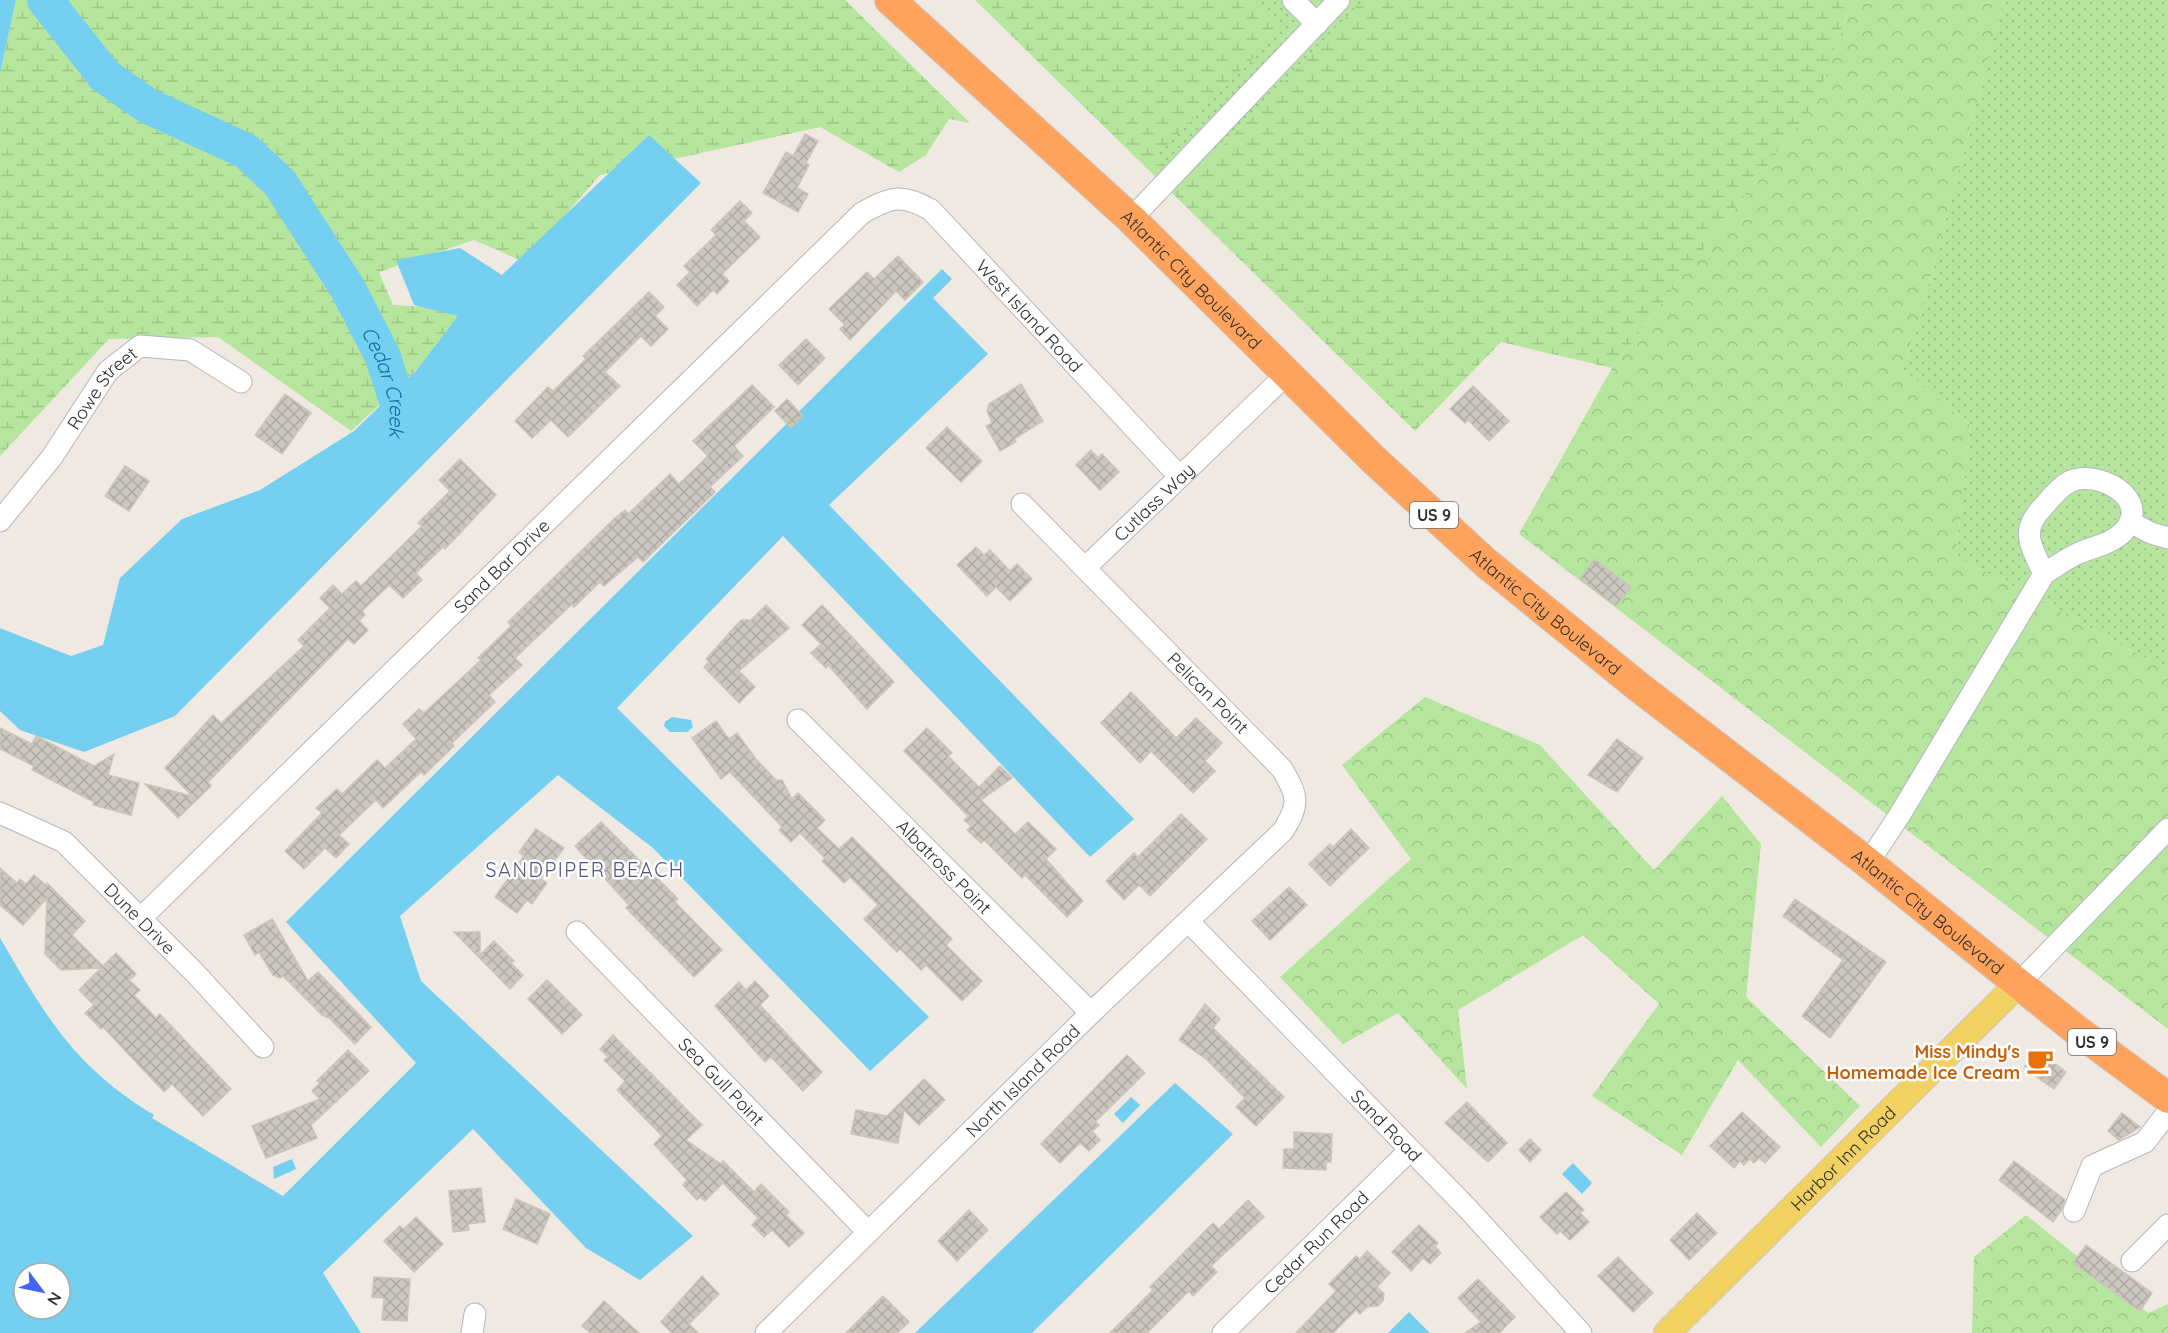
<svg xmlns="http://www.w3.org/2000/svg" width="2168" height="1333" font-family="Quicksand,sans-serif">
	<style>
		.forest { fill: url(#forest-crowns) }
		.wetland { fill: url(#wetland-marsh) }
		.park { fill: url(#park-dots) }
		.water { fill: #75cff0; fill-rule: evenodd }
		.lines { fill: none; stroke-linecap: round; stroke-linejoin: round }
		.river { stroke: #75cff0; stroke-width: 36 }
		.building { fill: url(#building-cross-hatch); stroke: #cbc5ba; stroke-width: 1.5 }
		.minor-casing { stroke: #b4b7c1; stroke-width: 23 }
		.major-casing { stroke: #c9c9c9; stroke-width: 28 }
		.highway-casing { stroke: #c9c9c9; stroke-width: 32 }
		.minor { stroke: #fff; stroke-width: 21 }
		.major { stroke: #f2d163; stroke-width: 26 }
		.highway { stroke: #ffa35c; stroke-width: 30 }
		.labels { text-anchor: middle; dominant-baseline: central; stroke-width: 5; stroke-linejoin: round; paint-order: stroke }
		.shield { fill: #fff; stroke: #6d6d6d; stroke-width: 1.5 }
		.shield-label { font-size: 16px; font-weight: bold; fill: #2e2e2e }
		.street-label { font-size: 18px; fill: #2e2e2e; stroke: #fff }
		.food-label { font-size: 18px; font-weight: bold; fill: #c56008; stroke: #fff; text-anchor: end }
		.water-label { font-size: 20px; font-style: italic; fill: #0d6fa3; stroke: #fff }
		.neighbourhood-label { font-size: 20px; letter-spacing: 1.5px; fill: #4d5680; stroke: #fff }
	</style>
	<defs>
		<pattern id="forest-crowns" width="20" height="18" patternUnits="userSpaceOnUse" patternTransform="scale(1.5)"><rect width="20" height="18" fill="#b6e59e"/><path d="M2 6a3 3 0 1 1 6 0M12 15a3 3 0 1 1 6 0" fill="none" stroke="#9dc588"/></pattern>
		<pattern id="wetland-marsh" width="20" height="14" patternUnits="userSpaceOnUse" patternTransform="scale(1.5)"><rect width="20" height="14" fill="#b6e59e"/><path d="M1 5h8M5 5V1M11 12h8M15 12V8" fill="none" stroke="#9dc588"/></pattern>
		<pattern id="park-dots" width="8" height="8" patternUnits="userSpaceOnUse" patternTransform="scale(1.5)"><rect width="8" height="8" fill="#b6e59e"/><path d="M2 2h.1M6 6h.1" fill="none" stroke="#9dc588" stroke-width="1.8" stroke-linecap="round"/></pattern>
		<pattern id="building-cross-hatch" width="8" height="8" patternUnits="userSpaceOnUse" patternTransform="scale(1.5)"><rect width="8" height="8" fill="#cbc7bf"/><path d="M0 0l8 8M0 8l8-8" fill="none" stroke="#afaba4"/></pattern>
	</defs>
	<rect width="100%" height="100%" fill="#efe9e1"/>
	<g class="forest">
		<path d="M1858,0H2004L1920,317L1903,369L1970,425L1956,556L2168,670V1029L1519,534L1612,368L1816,102L1849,9Z"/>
		<path d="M1425,697L1540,745L1654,870L1722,796L1761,844L1746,997L1860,1106L1821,1147L1738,1060L1682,1155L1592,1096L1659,1004L1583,935L1458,1010L1467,1089L1398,1013L1343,1044L1280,977L1411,859L1342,765Z"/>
		<path d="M2026,1215L2148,1313L2168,1304V1333H1972L1974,1257Z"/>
	</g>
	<g class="wetland">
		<path d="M16,0H845L970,123L949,119L926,155L899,172L820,127L600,175L524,262L474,240L379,272L393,305L471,309L409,378L351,431L218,337L109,339L0,456V73Z"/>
		<path d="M975,0H1858L1849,9L1816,102L1612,368L1501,342L1415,431Z"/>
	</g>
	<g class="park">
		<path d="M1251,0H1363L1187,183L1155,157L1281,30Z"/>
		<path d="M2004,0H2168V670L1956,556L1970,425L1903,369L1920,317Z"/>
	</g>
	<g class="water">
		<path d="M0,0H16L0,73Z"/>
		<path d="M649,135L701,183L175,716L84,752L20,730L0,711V628L71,656L103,645L120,578L182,519L260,490L354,431L416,371L458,316L414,305L396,260L460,248L502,275Z"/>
		<path d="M942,269L952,279L933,298L988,354L829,505L1134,819L1090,857L783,536L617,708L929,1017L870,1071L653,848L558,775L400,916L421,981L693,1236L640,1280L586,1248L473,1129L323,1273L361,1333H0V938C45,1015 74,1067 154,1115L152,1118L283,1196L416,1063L286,922ZM24,1273H60V1309H24Z"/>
		<path d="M672,717L691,720L693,727L687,732H670L664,726L665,722Z"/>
		<path d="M1175,1083L1233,1134L1032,1333H915Z"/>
		<path d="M1131,1097L1140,1105L1123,1123L1114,1114Z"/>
		<path d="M292,1159L296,1169L274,1179L273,1167Z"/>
		<path d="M1573,1163L1592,1183L1582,1194L1562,1174Z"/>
		<path d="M1409,1312L1430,1333H1388Z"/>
	</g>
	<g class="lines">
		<path class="river" id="s1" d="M45,0L105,76L148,106L246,151L280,183L348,289L383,357L398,404L397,441"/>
	</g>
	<g class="building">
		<path d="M805,134L818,141L806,163L809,165L797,188L808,194L798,212L763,193L786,152L793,156Z"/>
		<path d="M740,201L752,213L744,221L760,237L722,274L729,281L717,294L713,290L697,306L677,285L690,272L684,266L716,235L711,230Z"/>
		<path d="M898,256L923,282L905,300L896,291L850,340L840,329L845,325L829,309L867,272L874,279Z"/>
		<path d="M649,292L664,307L655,316L668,329L651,346L641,336L605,372L620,386L568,437L551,420L532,438L515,421L548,387L553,391L586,359L583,356Z"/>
		<path d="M806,339L825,358L798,385L779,365Z"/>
		<path d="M1021,384L1043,421L1014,439L1016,442L1000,451L986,426L992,423L987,411L989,404Z"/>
		<path d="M752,385L774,407L734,446L743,456L710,487L715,492L643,562L638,557L604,586L600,582L574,607L572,604L515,658L522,665L489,695L495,702L452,743L454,746L424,775L421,772L383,808L376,800L339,835L349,844L336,858L325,848L304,869L285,851L322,813L316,808L337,789L342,794L377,760L385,768L416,739L403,724L419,709L424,713L481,660L478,658L511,626L508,622L615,518L625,510L628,514L670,474L679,484L708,456L693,441Z"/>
		<path d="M1473,386L1509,421L1489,441L1468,420L1465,423L1450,409Z"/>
		<path d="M285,394L311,413L282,454L255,435Z"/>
		<path d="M787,399L803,416L791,428L775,411Z"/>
		<path d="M947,427L982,461L961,482L926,448Z"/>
		<path d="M1091,450L1098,458L1102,454L1119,472L1100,490L1076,465Z"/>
		<path d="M460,459L496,495L445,549L443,547L416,573L422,580L403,598L389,585L362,611L365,615L359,621L368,630L354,644L348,639L208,782L211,786L178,818L145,784L192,796L165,768L213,715L221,723L304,646L298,640L330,608L320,598L333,585L342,594L356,581L361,586L422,526L418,523L450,491L439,480Z"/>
		<path d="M125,466L149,481L129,511L105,496Z"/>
		<path d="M976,547L984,555L990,550L1010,571L1017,564L1032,579L1010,601L996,587L987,596L957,565Z"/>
		<path d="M1594,559L1631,587L1616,606L1580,579Z"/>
		<path d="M766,605L789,628L739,671L755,687L739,703L704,667L709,662L706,659L741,620H751Z"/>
		<path d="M822,605L894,682L867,709L828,665L826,668L811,653L821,644L802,625Z"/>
		<path d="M1131,692L1176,738L1196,718L1222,743L1205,761L1215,771L1193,793L1151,751L1140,763L1101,723Z"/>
		<path d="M716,721L729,739L737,733L756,759L776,780H782L792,799L798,793L825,820L817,828L839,849L852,837L952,939L946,945L982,981L962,1001L926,965L921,970L900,949L897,952L864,919L878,905L850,877L844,883L822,861L825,858L800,833L791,842L779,830L782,827L730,772L721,779L692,738Z"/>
		<path d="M0,728L32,744L36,736L94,766L114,754L108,775L139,783L131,815L93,805L94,802L32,770L34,766L0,749Z"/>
		<path d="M927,728L952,753L948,756L979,787L1000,766L1012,778L981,800L1015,834L1028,822L1056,849L1046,859L1083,901L1067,917L1025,875L1022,878L984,840L981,843L967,830L971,826L964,820L968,816L904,751Z"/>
		<path d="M1617,739L1643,758L1617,792L1588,775Z"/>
		<path d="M1181,814L1207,839L1150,896L1139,885L1124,900L1106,881L1134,853L1138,857Z"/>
		<path d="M601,822L678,899L675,902L722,950L694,977L626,908L629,905L575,846Z"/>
		<path d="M536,829L564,848L541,879L547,883L532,904L527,900L517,913L495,897L524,856L519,852Z"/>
		<path d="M1351,829L1369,848L1330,886L1309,864L1330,844L1333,847Z"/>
		<path d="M0,868L17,883L20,879L26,884L34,875L47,886V883L85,921L72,935L103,966L116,953L136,974L129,980L140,990L134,995L156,1018L160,1014L231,1089L203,1116L172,1084L164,1092L103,1027L101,1029L85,1013L94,1005L79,990L101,968L61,970L45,954L47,898L23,925L0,905Z"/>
		<path d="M1289,887L1307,905L1270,940L1252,921Z"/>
		<path d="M1795,899L1886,962L1830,1038L1802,1016L1843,960L1783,916Z"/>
		<path d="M272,919L308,981L318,972L371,1027L355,1044L329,1018L322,1015L283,976L280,978L273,975L259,952L255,955L244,935Z"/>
		<path d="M454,932H480V955L494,941L514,961L511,963L523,975L510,989Z"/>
		<path d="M547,980L582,1015L562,1034L528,999Z"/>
		<path d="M755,981L769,996L760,1005L822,1072L803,1091L771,1057L765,1062L715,1006L739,982L746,990Z"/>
		<path d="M1205,1004L1220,1019L1213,1028L1284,1097L1256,1126L1236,1107L1245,1098L1207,1060L1179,1040Z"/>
		<path d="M613,1035L702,1125L686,1140L721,1164L723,1161L754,1192L761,1184L789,1212L786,1215L804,1233L789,1247L772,1230L764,1237L752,1225L758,1218L723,1183L705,1201L700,1197L697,1200L683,1185L687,1180L654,1144L662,1136L617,1090L625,1081L604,1060L608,1057L600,1049Z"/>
		<path d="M348,1050L369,1071L311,1125L317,1138L266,1158L252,1126L320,1099L312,1091L320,1083L317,1081Z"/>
		<path d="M2037,1050L2066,1072L2054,1089L2024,1068Z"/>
		<path d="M1127,1055L1145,1073L1095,1122L1099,1125L1092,1131L1100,1140L1089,1151L1080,1143L1060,1163L1041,1144Z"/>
		<path d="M924,1079L945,1100L919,1125L904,1110L898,1143L851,1134L856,1110L887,1116Z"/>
		<path d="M1467,1102L1507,1143L1488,1162L1445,1123Z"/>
		<path d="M1742,1112L1780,1147L1765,1163L1759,1158L1754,1163L1750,1159L1744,1165L1740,1161L1734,1168L1710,1146Z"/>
		<path d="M2122,1113L2140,1127L2119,1140L2108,1131Z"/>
		<path d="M1294,1132L1332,1134L1331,1162H1326V1170L1283,1168L1284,1149H1294Z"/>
		<path d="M1530,1139L1541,1150L1530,1162L1519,1150Z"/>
		<path d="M2014,1161L2065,1200L2061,1211L2053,1222L1999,1180Z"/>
		<path d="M481,1188L485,1222L468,1224L469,1230L453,1232L449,1191Z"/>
		<path d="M1566,1192L1584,1210L1580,1213L1589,1222L1570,1240L1560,1231L1557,1234L1540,1217Z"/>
		<path d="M516,1199L550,1214L537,1244L503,1229Z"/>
		<path d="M1248,1200L1264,1217L1211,1266L1217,1272L1193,1296L1189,1291L1147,1333H1110L1153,1290L1150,1287L1213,1223L1219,1229Z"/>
		<path d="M969,1210L988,1230L957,1261L938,1241Z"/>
		<path d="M1697,1213L1717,1233L1689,1260L1670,1240Z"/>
		<path d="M416,1217L443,1244L414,1272L384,1241L400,1226L404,1229Z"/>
		<path d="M1419,1225L1438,1243L1435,1246L1441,1253L1430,1264L1423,1258L1411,1271L1392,1252Z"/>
		<path d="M2086,1245L2152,1293L2140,1311L2073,1263Z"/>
		<path d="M1367,1251L1390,1273L1377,1287L1384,1294L1383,1301L1378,1306L1367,1307L1360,1314L1356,1310L1333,1333H1296L1336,1291L1329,1284L1356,1256L1360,1259Z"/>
		<path d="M1618,1257L1653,1293L1633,1312L1598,1276Z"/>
		<path d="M702,1276L719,1294L689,1324L698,1333H672L661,1322Z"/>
		<path d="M374,1277L410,1279L407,1321L382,1320L384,1298L372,1297Z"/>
		<path d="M1478,1279L1515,1317L1499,1333H1465L1481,1322L1458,1298Z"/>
		<path d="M883,1296L909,1322L897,1333H846Z"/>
		<path d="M604,1301L639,1333H591L582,1326Z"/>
	</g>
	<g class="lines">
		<defs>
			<g id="minor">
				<path d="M1293,0L1317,24"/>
				<path d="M1131,219L1339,0"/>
				<path id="s2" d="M0,521L52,457L108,371L140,346L190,350L241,382"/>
				<path d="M2130,522L2151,533L2168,538"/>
				<path id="s3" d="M1086,567L1288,373"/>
				<path id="s4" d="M798,720L1091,1013"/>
				<path id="s5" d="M0,813L64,842L196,974L263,1047"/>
				<path d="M1868,863L1899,816L2044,574C2039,563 2032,551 2030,540C2027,527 2034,517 2042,508C2050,499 2058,488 2069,482C2097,468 2153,499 2124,531C2112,544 2095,546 2079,553C2067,558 2055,567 2044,574"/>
				<path id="s6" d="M141,918L862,213C891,197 901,193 931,210L1179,476"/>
				<path id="s7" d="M1188,921L1469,1210L1581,1333"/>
				<path id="s8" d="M577,932L868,1232"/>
				<path d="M2019,983L2168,829"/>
				<path d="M2074,1211L2092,1166L2145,1142L2168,1112"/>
				<path d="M2132,1261L2168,1225"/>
				<path d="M472,1333L475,1314"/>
				<path id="s9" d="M766,1333L1091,1013L1283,831C1300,804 1298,796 1282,769L1022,504"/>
				<path id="s10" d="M1223,1333L1410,1150"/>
			</g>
			<g id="major">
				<path id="s11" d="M1667,1333L2019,983"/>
			</g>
			<g id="highway">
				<path id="s12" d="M890,0L1131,219L1374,460L1486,563L1640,688L1868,863L2075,1029L2168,1098"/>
			</g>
		</defs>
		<use href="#minor" class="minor-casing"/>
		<use href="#major" class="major-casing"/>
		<use href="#highway" class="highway-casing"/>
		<use href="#minor" class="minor"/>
		<use href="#major" class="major"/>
		<use href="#highway" class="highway"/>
	</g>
	<defs>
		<symbol id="cafe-bare" viewBox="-9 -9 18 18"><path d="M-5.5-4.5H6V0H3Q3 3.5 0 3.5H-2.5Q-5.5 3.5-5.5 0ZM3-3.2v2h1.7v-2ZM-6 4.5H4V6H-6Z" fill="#e8710a" stroke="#fff" stroke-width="2.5" paint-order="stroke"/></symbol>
	</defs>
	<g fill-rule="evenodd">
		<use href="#cafe-bare" x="2021" y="1042" width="38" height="38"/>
	</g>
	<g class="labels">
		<g class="shield">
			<rect x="1410" y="502" width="48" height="26" rx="4.5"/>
			<rect x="2068" y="1029" width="48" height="26" rx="4.5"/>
		</g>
		<g class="shield-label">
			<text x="1434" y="515">US 9</text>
			<text x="2092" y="1042">US 9</text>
		</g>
		<g class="street-label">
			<text stroke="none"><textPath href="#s12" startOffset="411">Atlantic City Boulevard</textPath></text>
			<text stroke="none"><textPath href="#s6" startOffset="1227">West Island Road</textPath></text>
			<text stroke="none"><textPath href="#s2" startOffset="168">Rowe Street</textPath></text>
			<text stroke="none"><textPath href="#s3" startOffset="94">Cutlass Way</textPath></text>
			<text stroke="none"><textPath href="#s6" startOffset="504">Sand Bar Drive</textPath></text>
			<text stroke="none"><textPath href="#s12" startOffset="897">Atlantic City Boulevard</textPath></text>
			<text transform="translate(1208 693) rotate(45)">Pelican Point</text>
			<text stroke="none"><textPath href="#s4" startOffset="207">Albatross Point</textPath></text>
			<text stroke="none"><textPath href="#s12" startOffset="1383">Atlantic City Boulevard</textPath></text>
			<text stroke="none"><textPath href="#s5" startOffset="178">Dune Drive</textPath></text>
			<text stroke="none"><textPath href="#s9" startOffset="360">North Island Road</textPath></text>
			<text stroke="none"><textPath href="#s8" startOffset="208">Sea Gull Point</textPath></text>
			<text stroke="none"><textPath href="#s7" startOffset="285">Sand Road</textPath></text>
			<text stroke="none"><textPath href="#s11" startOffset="248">Harbor Inn Road</textPath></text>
			<text stroke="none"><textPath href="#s10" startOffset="130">Cedar Run Road</textPath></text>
		</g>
		<g class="food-label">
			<text x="2020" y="1051">Miss Mindy's<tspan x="2020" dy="21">Homemade Ice Cream</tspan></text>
		</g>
		<g class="water-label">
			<text stroke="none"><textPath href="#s1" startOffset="531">Cedar Creek</textPath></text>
		</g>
		<g class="neighbourhood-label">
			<text x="585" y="869">SANDPIPER BEACH</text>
		</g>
	</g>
	<g transform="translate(42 1291) rotate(122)"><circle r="28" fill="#ffffff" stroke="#ababab" stroke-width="1.5"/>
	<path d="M0-4.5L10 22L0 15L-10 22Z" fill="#4264fb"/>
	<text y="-9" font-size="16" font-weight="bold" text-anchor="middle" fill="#2e2e2e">N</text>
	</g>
</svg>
